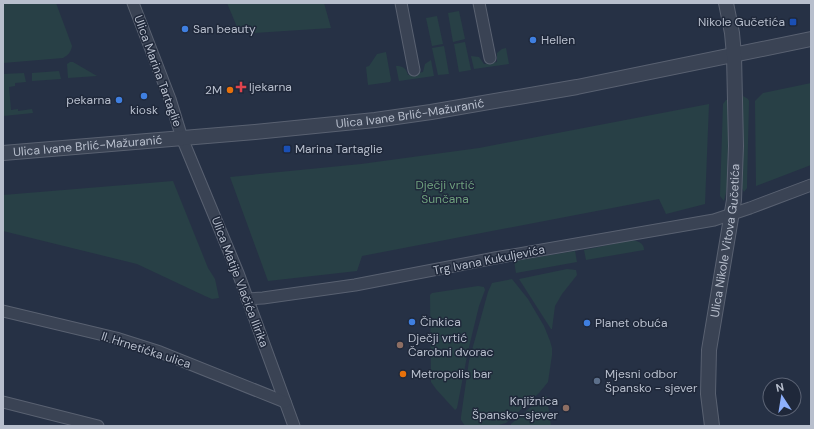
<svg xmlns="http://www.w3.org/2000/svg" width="814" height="429" font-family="'DM Sans',sans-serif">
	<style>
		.green { fill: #284046 }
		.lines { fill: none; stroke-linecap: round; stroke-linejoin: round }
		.minor-casing { stroke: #596171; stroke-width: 13 }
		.tertiary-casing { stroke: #596171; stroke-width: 16 }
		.minor { stroke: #3a4354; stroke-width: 11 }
		.tertiary { stroke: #3a4354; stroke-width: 14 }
		.transit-dot { fill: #1a4fb4; stroke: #1f283a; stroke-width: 1.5 }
		.shop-dot { fill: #3f7fe0; stroke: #1f283a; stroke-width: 1.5 }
		.health-dot { fill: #e0444e; stroke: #1f283a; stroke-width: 1.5 }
		.food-dot { fill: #e8710a; stroke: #1f283a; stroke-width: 1.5 }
		.education-dot { fill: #8d6e63; stroke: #1f283a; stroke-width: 1.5 }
		.service-dot { fill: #5c6f8a; stroke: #1f283a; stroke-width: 1.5 }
		.labels { text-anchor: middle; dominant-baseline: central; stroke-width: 3; stroke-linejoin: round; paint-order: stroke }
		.poi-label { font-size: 12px; fill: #b8bfcd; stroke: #1f283a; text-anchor: start }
		.street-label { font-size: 12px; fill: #b8bfcd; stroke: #1f283a }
		.park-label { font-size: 12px; fill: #6ea07d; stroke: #1f283a }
	</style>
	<rect width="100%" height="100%" fill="#263145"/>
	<g class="green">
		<path d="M3,3H56L72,46C71,52 68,55 63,58L3,63Z"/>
		<path d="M227,3H324L331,28L240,34Z"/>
		<path d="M459,11L465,39L453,42L448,13Z"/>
		<path d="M437,16L443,44L432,46L426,18Z"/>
		<path d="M465,42L471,70L459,72L454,44Z"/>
		<path d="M444,46L449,74L438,75L432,48Z"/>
		<path d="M506,48L509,64L474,69L471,56L479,57L484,64L497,62V53L502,49Z"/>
		<path d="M386,52L391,80L390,82L368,85L366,67L369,66L377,54Z"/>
		<path d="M431,60L434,76L399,81L396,66C403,66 406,68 408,75L423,72L425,64Z"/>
		<path d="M70,62H73L97,76L68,78L67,64Z"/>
		<path d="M59,71L61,79L32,81V73Z"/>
		<path d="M24,73L26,82L15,83V86L9,87L11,110L18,109V111L32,109L33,113L3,116V74Z"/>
		<path d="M811,83V165L756,186L755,101L763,93Z"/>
		<path d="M743,96L748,99L749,101L747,185V188L744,192L742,188Z"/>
		<path d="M726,100H729L727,188L724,201L720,196L723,104Z"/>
		<path d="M709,104L705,204L666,214L659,199L362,256L357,271L268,281L230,177L361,164L479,148Z"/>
		<path d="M173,181L208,268L215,279L219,298L212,299L205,296L137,264L3,231V195Z"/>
		<path d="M632,240C638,241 644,243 644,250L586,260L584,250Z"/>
		<path d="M575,251L577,262L516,273L514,261Z"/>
		<path d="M567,269L576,270L577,275L562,294L555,306L552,329H551L519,279Z"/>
		<path d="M512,279L528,299L544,326L550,341L552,348V355L548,382L539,393L506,423L495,426H465L461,420V417L469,361L488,292L492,283Z"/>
		<path d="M478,286L484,287L485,290L479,306L468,351L457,408L455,410L436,389L431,382L430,295L432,293Z"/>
		<path d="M544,396H546L547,398L551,426H511V424Z"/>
	</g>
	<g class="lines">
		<defs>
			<g id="minor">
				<path d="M133,3L170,99L182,138L238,273L294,426"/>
				<path d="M401,3L414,70"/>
				<path d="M479,3L490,58"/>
				<path d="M247,299L263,298L355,285L495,258L714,220L750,208L811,185"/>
				<path d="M3,311L116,338L160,352L285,402"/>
				<path d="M3,402L98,426"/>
			</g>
			<g id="tertiary">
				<path id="s1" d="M3,153L255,132L375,120L431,112L577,87L811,39"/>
				<path id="s2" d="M712,426L708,394L709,350L734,200L736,146L734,55L732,33L726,3"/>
			</g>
		</defs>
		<use href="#minor" class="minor-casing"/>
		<use href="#tertiary" class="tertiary-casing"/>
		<use href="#minor" class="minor"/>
		<use href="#tertiary" class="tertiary"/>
	</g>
	<g class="transit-dot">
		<rect x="789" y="18" width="8" height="8" rx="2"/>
		<rect x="283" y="145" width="8" height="8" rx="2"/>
	</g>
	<g class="shop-dot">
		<circle cx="185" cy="29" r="4"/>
		<circle cx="533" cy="40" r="4"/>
		<circle cx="144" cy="96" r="4"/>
		<circle cx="119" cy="100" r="4"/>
		<circle cx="412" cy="322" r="4"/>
		<circle cx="587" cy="323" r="4"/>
	</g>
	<path class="health-dot" d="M239 81h4v4h4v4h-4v4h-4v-4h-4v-4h4z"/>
	<g class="food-dot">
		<circle cx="230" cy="90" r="4"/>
		<circle cx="403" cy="374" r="4"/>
	</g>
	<g class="education-dot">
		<circle cx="400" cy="345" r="4"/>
		<circle cx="566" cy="408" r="4"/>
	</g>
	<circle class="service-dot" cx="597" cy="381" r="4"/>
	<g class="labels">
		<g class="poi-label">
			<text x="785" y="22" text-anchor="end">Nikole Gučetića</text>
			<text x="193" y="29">San beauty</text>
			<text x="541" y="40">Hellen</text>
			<text x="249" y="87">ljekarna</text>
			<text x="222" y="90" text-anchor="end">2M</text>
			<text x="111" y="100" text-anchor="end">pekarna</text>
			<text x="144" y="110" text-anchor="middle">kiosk</text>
			<text x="295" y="149">Marina Tartaglie</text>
			<text x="420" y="322">Činkica</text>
			<text x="595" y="323">Planet obuća</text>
			<text x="408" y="338">Dječji vrtić<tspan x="408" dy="14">Čarobni dvorac</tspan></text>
			<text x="411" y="374">Metropolis bar</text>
			<text x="605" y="374">Mjesni odbor<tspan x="605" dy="14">Špansko - sjever</tspan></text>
			<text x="558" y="401" text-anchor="end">Knjižnica<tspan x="558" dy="14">Špansko-sjever</tspan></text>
		</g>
		<g class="street-label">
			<text transform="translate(158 71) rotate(70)">Ulica Marina Tartaglie</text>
			<text stroke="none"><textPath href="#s1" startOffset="409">Ulica Ivane Brlić-Mažuranić</textPath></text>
			<text stroke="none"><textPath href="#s1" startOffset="85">Ulica Ivane Brlić-Mažuranić</textPath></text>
			<text stroke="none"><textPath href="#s2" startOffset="187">Ulica Nikole Vitova Gučetića</textPath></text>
			<text transform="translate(489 260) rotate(-11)">Trg Ivana Kukuljevića</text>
			<text transform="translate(240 282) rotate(69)">Ulica Matije Vlačića Ilirika</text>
			<text transform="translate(146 350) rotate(18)">II. Hrnetićka ulica</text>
		</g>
		<g class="park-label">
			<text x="445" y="185">Dječji vrtić<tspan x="445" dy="14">Sunčana</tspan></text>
		</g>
	</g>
	<rect width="814" height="429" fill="none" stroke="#b8bfcd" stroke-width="8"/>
	<g transform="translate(782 397) rotate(348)"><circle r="19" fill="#1f283a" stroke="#5c6475"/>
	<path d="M0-3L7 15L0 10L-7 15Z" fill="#8db0fd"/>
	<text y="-6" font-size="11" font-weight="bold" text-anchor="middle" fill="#b8bfcd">N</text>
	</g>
</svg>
